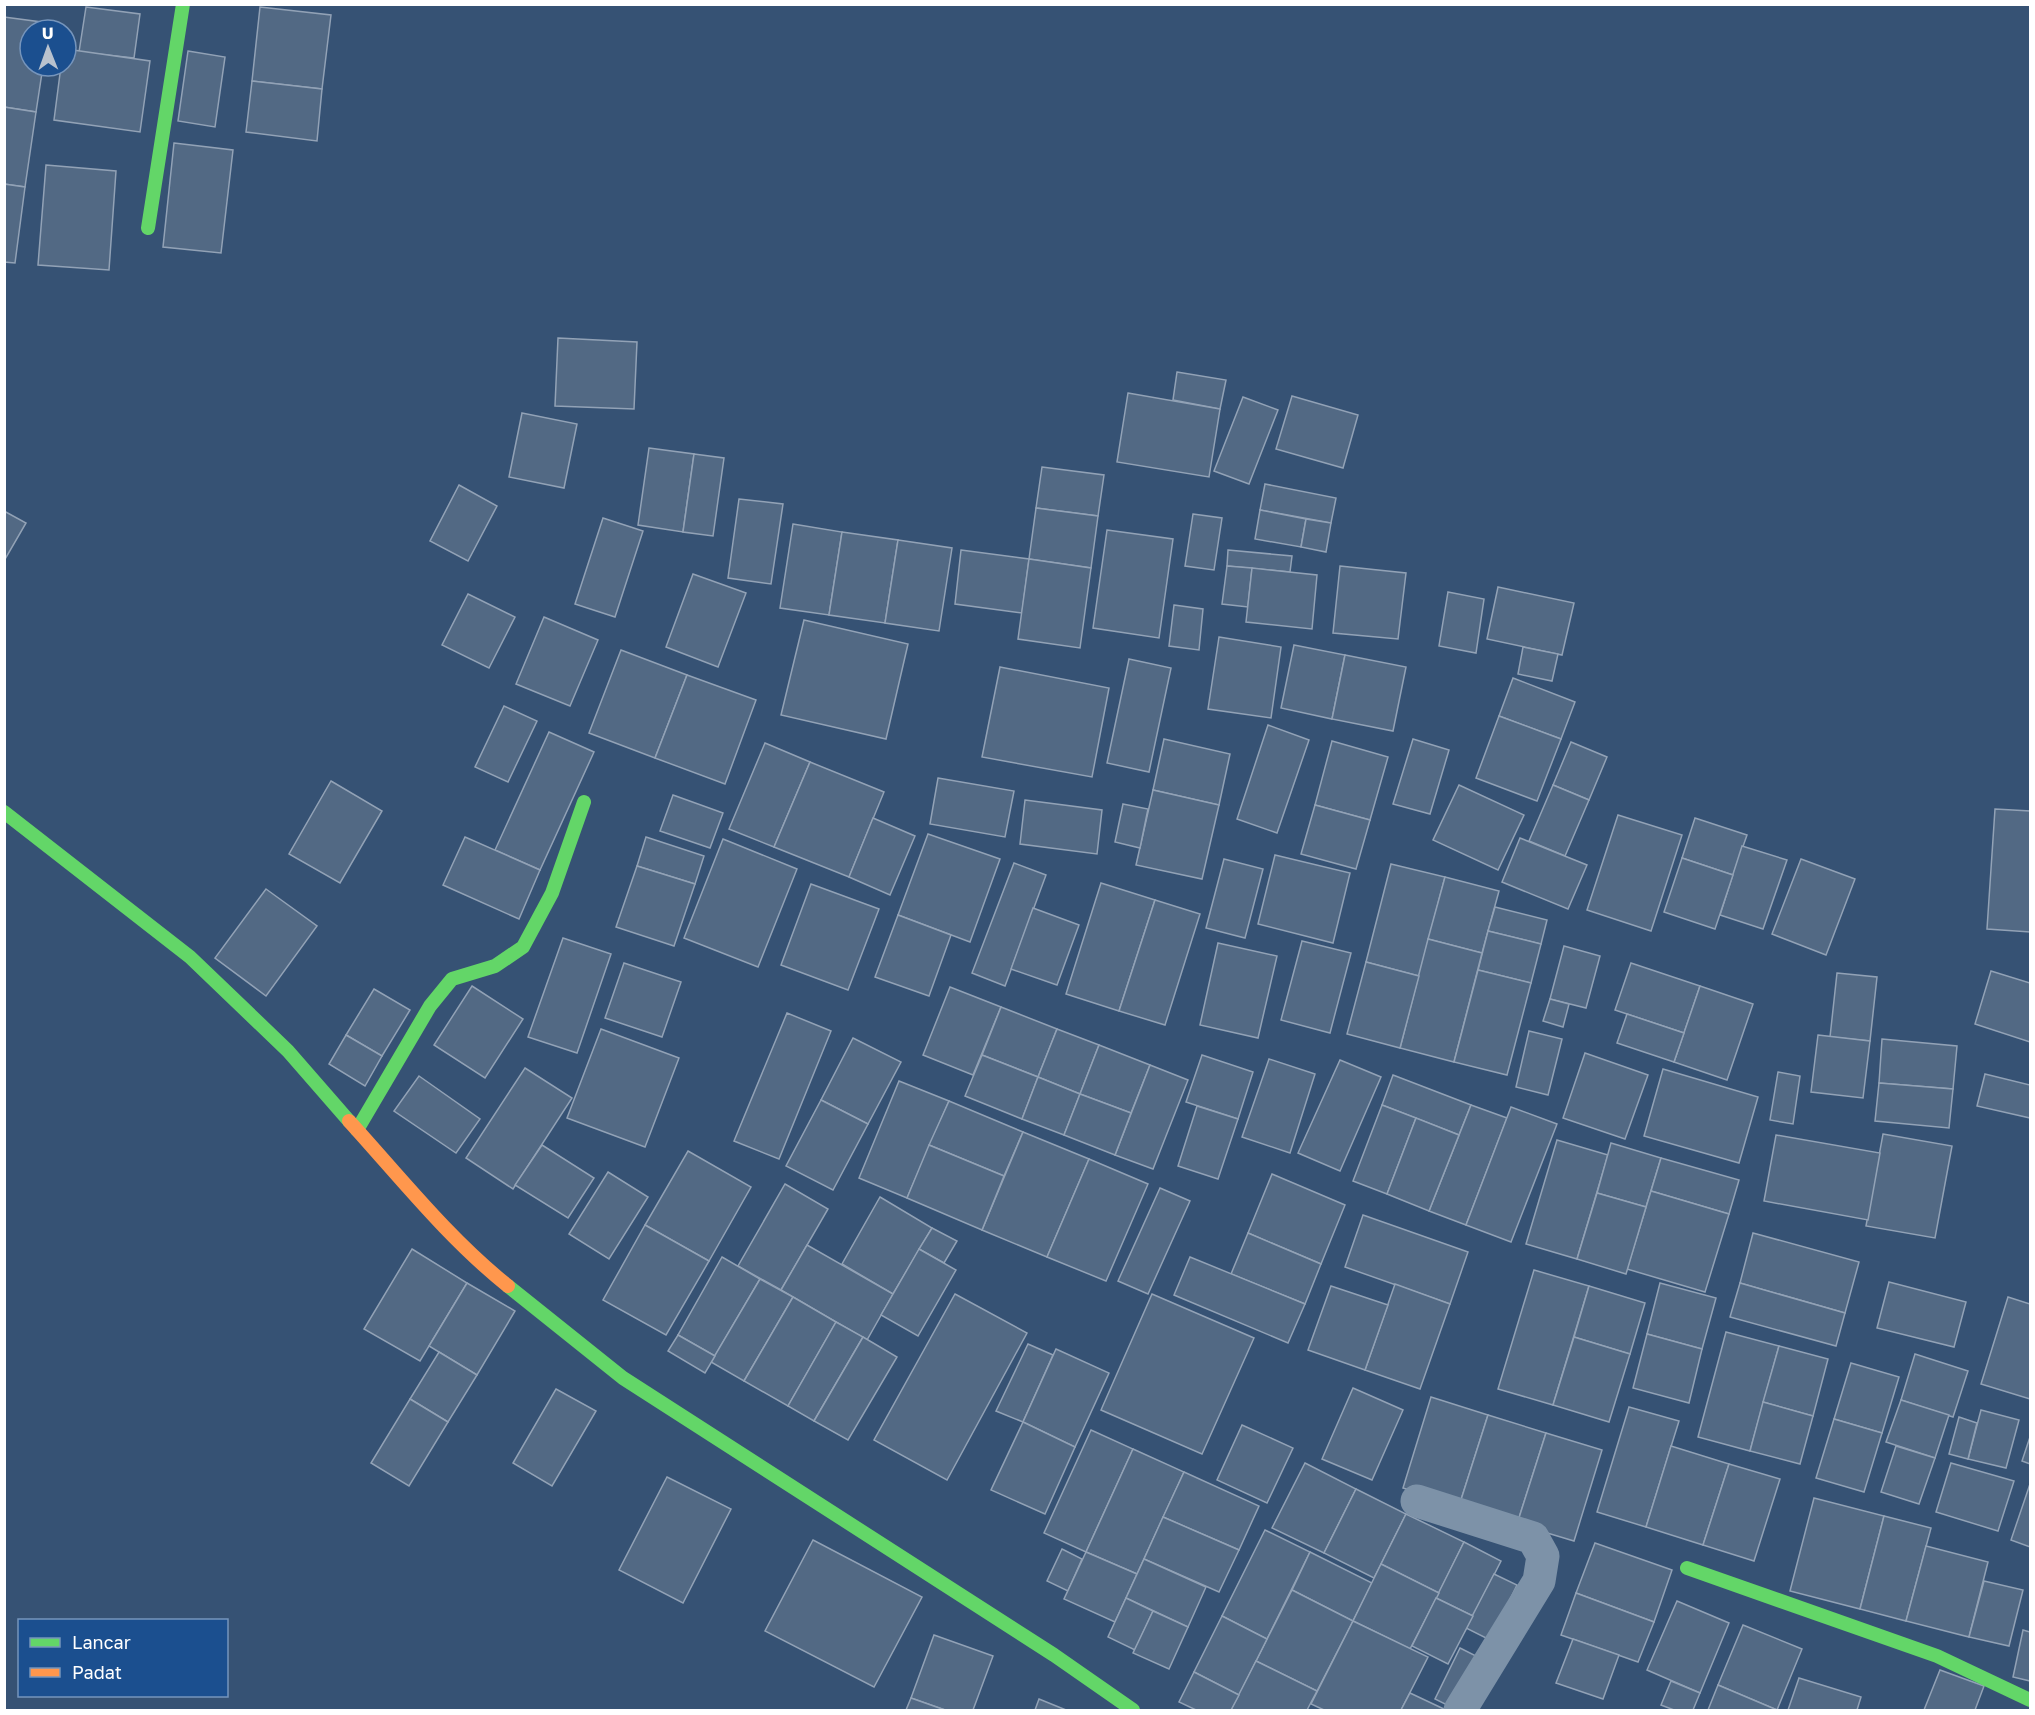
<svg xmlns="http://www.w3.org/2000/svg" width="2035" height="1715" font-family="'Golos Text',sans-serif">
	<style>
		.building { fill: #526984; stroke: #92a2b6; stroke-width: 1.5 }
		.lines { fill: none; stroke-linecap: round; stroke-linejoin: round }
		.street { stroke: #7d92a8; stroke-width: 33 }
		.fast { stroke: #63d668; stroke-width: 14 }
		.slow { stroke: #ff974d; stroke-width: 14 }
	</style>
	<rect width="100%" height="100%" fill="#365274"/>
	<g class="building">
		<path d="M86,7L140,14L134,58L79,52Z"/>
		<path d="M260,7L331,15L322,89L252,81Z"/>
		<path d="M4,17L49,23L48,30H30V66H43L36,112L4,107Z"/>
		<path d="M66,49L150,61L140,132L54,120L61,66H66Z"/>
		<path d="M188,51L225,57L215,127L178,121Z"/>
		<path d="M252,81L322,89L317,141L246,132Z"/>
		<path d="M4,107L36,112L25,187L4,184Z"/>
		<path d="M174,143L233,150L221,253L163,247Z"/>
		<path d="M46,165L116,171L109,270L38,265Z"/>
		<path d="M4,184L25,187L15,263L4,262Z"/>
		<path d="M558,338L637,342L634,409L555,406Z"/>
		<path d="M1177,372L1226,380L1220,409L1173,400Z"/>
		<path d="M1128,393L1220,409L1209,477L1117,462Z"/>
		<path d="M1292,396L1358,415L1343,468L1276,449Z"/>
		<path d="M1243,397L1278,410L1249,484L1214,471Z"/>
		<path d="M522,413L577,424L564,488L509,477Z"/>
		<path d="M649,448L694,454L683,532L638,525Z"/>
		<path d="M694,454L724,458L713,536L683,532Z"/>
		<path d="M1042,467L1104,475L1098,516L1036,508Z"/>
		<path d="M1265,484L1336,498L1331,523L1260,510Z"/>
		<path d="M459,485L497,506L468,561L430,541Z"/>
		<path d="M739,499L783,504L771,584L728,578Z"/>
		<path d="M1036,508L1098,516L1091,568L1029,559Z"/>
		<path d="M1260,510L1306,519L1301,547L1255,539Z"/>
		<path d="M4,511L26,523L4,561Z"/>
		<path d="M1193,514L1222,518L1214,570L1185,566Z"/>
		<path d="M603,518L643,531L615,617L575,604Z"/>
		<path d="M1306,519L1331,523L1326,552L1301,547Z"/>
		<path d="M793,524L842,532L829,615L780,608Z"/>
		<path d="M1107,530L1173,539L1159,638L1093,628Z"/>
		<path d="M842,532L898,540L885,623L829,615Z"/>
		<path d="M898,540L952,548L939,631L885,623Z"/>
		<path d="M961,550L1029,559L1022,613L955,604Z"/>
		<path d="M1228,550L1292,556L1290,572L1227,566Z"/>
		<path d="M1029,559L1091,568L1080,648L1018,639Z"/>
		<path d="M1227,566L1252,568L1248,607L1222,604Z"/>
		<path d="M1340,566L1406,573L1398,639L1333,633Z"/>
		<path d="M1252,568L1317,575L1312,629L1246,622Z"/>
		<path d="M693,574L746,593L718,667L666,647Z"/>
		<path d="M1498,587L1574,603L1562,655L1487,639Z"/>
		<path d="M1448,592L1484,599L1476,653L1439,646Z"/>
		<path d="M468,594L515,617L489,668L442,645Z"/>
		<path d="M1174,605L1203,609L1199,650L1169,646Z"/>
		<path d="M544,617L598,640L570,706L516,684Z"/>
		<path d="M804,620L908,644L886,739L781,715Z"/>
		<path d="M1219,637L1281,647L1271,718L1208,709Z"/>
		<path d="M1294,645L1345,655L1332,719L1281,708Z"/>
		<path d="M1523,647L1558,654L1552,681L1518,674Z"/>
		<path d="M621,650L687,675L655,758L589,733Z"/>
		<path d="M1345,655L1406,667L1393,731L1332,719Z"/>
		<path d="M1129,659L1171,668L1149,772L1107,763Z"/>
		<path d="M1000,667L1109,688L1092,777L982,757Z"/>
		<path d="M687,675L756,700L725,784L655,758Z"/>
		<path d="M1513,678L1575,702L1561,739L1499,716Z"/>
		<path d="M504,706L537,721L508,782L475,767Z"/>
		<path d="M1499,716L1561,739L1537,801L1476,778Z"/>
		<path d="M1268,725L1309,740L1277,833L1237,819Z"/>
		<path d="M549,732L594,752L540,870L495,850Z"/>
		<path d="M1164,739L1230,754L1219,805L1153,790Z"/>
		<path d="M1413,739L1449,750L1430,814L1393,804Z"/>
		<path d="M1332,741L1388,757L1370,820L1315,805Z"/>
		<path d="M1571,742L1607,757L1589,800L1553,785Z"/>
		<path d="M765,743L810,762L774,847L729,829Z"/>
		<path d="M810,762L884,792L849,877L774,847Z"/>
		<path d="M938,778L1014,791L1005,837L930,824Z"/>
		<path d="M331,781L382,811L340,883L289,854Z"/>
		<path d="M1459,785L1524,815L1498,870L1433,840Z"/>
		<path d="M1553,785L1589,800L1565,856L1529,841Z"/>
		<path d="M1153,790L1219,805L1202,879L1136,865Z"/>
		<path d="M673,795L723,813L710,848L660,831Z"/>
		<path d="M1025,800L1102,810L1097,854L1020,844Z"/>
		<path d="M1123,804L1148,809L1140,848L1115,842Z"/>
		<path d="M1315,805L1370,820L1356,869L1301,854Z"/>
		<path d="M1995,809L2030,811V932L1987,929Z"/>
		<path d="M1618,815L1682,835L1651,931L1587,910Z"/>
		<path d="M873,818L915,836L890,895L849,877Z"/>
		<path d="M1695,818L1747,835L1733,875L1682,858Z"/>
		<path d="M928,834L1000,859L970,942L898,915Z"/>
		<path d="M465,837L540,870L519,919L443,885Z"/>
		<path d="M646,837L704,856L695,884L637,866Z"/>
		<path d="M1520,838L1587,865L1568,909L1502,882Z"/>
		<path d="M723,839L797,869L758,967L684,938Z"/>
		<path d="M1742,846L1787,860L1763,929L1720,915Z"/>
		<path d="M1275,855L1350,873L1333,943L1258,924Z"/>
		<path d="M1682,858L1733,875L1715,929L1664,912Z"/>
		<path d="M1224,859L1263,869L1245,938L1206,928Z"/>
		<path d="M1801,859L1855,879L1826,955L1772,934Z"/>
		<path d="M1014,863L1046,875L1005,986L972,973Z"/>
		<path d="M1391,864L1445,877L1419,976L1366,962Z"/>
		<path d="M637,866L695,884L674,946L616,927Z"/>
		<path d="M1445,877L1499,891L1482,953L1428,939Z"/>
		<path d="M1101,883L1155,900L1119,1011L1066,994Z"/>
		<path d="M811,884L879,909L848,990L781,965Z"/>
		<path d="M266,889L317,926L266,996L215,958Z"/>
		<path d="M1155,900L1200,914L1165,1025L1119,1011Z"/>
		<path d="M1495,907L1547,920L1541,944L1488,931Z"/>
		<path d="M1033,908L1079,925L1057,985L1011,969Z"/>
		<path d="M898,915L951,935L929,996L875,977Z"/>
		<path d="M1488,931L1541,944L1531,983L1478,970Z"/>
		<path d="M563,938L611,954L577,1053L528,1037Z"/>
		<path d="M1428,939L1482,953L1454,1062L1400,1048Z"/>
		<path d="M1302,941L1351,953L1330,1033L1281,1020Z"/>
		<path d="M1218,943L1277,956L1258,1038L1200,1025Z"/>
		<path d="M1564,946L1600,956L1586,1008L1550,999Z"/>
		<path d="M1366,962L1419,976L1400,1048L1347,1034Z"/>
		<path d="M624,963L681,982L662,1037L605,1018Z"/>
		<path d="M1631,963L1700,986L1684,1033L1615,1010Z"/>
		<path d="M1478,970L1531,983L1507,1075L1454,1062Z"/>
		<path d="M1991,971L2030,983V1042L1975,1024Z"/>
		<path d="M1837,973L1877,977L1870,1041L1830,1037Z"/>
		<path d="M472,986L523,1019L485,1078L434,1045Z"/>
		<path d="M1700,986L1753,1004L1727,1080L1674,1062Z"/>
		<path d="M950,987L1001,1007L973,1075L923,1055Z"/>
		<path d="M374,989L410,1010L382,1056L346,1035Z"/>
		<path d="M1550,999L1569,1004L1563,1027L1543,1021Z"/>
		<path d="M1001,1007L1057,1029L1038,1077L982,1055Z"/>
		<path d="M787,1013L831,1031L779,1159L734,1141Z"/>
		<path d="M1627,1014L1684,1033L1674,1062L1617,1043Z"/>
		<path d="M601,1029L679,1058L645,1147L567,1118Z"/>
		<path d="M1057,1029L1099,1045L1080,1094L1038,1077Z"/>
		<path d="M1529,1031L1562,1039L1548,1095L1516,1087Z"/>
		<path d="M346,1035L382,1056L365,1086L329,1064Z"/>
		<path d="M1818,1035L1870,1041L1863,1098L1811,1092Z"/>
		<path d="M853,1038L901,1062L868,1124L821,1100Z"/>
		<path d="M1882,1039L1957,1046L1953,1089L1879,1083Z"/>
		<path d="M1099,1045L1150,1065L1131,1113L1080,1094Z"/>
		<path d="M1585,1053L1648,1075L1625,1139L1563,1118Z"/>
		<path d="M982,1055L1038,1077L1022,1119L965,1096Z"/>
		<path d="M1202,1055L1253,1072L1238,1119L1186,1102Z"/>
		<path d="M1269,1059L1315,1074L1290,1153L1242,1137Z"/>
		<path d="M1340,1060L1381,1077L1340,1171L1298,1153Z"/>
		<path d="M1150,1065L1188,1080L1153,1169L1115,1155Z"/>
		<path d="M525,1068L572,1098L513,1189L466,1158Z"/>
		<path d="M1663,1069L1758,1097L1739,1163L1644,1136Z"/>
		<path d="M1778,1072L1800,1076L1793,1124L1770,1120Z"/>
		<path d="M1985,1074L2030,1085V1118L1977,1106Z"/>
		<path d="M1393,1075L1471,1105L1459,1135L1382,1105Z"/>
		<path d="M419,1076L480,1119L456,1153L394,1111Z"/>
		<path d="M1038,1077L1080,1094L1064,1135L1022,1119Z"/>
		<path d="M899,1081L949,1101L907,1198L859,1178Z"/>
		<path d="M1879,1083L1953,1089L1949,1128L1875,1121Z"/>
		<path d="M1080,1094L1131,1113L1115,1155L1064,1135Z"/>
		<path d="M821,1100L868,1124L833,1190L786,1166Z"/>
		<path d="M949,1101L1023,1132L1004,1176L929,1145Z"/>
		<path d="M1382,1105L1416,1118L1387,1194L1353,1181Z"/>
		<path d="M1471,1105L1507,1118L1466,1225L1429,1211Z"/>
		<path d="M1197,1106L1238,1119L1218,1179L1178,1166Z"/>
		<path d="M1511,1107L1557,1124L1511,1242L1466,1225Z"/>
		<path d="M1416,1118L1459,1135L1429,1211L1387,1194Z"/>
		<path d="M1023,1132L1089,1159L1047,1257L982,1230Z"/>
		<path d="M1883,1134L1952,1146L1935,1238L1866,1226Z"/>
		<path d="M1776,1135L1880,1153L1868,1220L1764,1201Z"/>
		<path d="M1557,1140L1608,1155L1577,1259L1526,1244Z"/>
		<path d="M1611,1143L1661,1158L1646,1207L1597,1193Z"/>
		<path d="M542,1145L594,1178L568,1218L515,1185Z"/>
		<path d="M929,1145L1004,1176L982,1230L907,1198Z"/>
		<path d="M688,1151L751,1187L709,1261L645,1225Z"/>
		<path d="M1661,1158L1739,1180L1729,1214L1651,1191Z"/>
		<path d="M1089,1159L1148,1184L1106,1281L1047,1257Z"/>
		<path d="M608,1172L648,1197L609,1259L569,1234Z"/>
		<path d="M1272,1174L1345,1205L1321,1264L1248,1233Z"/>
		<path d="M785,1184L828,1209L781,1290L738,1266Z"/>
		<path d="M1160,1188L1190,1201L1148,1294L1118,1281Z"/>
		<path d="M1651,1191L1729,1214L1705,1292L1627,1269Z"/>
		<path d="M1597,1193L1646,1207L1626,1274L1577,1259Z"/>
		<path d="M880,1197L932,1228L893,1294L842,1264Z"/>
		<path d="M1363,1215L1468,1252L1450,1304L1345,1267Z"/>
		<path d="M645,1225L709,1261L666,1335L603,1300Z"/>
		<path d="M932,1228L957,1241L944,1263L919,1249Z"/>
		<path d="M1248,1233L1321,1264L1305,1304L1231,1274Z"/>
		<path d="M1753,1233L1859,1262L1845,1313L1740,1283Z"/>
		<path d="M807,1245L893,1294L867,1340L781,1290Z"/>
		<path d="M412,1249L467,1283L420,1361L364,1329Z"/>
		<path d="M919,1249L956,1270L918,1336L881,1315Z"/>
		<path d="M722,1257L760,1279L715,1356L678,1335Z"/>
		<path d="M1190,1257L1305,1304L1288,1343L1174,1295Z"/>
		<path d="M1534,1270L1589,1286L1553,1405L1498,1389Z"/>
		<path d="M760,1279L793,1297L744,1381L711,1362Z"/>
		<path d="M1889,1282L1966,1302L1954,1347L1877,1328Z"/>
		<path d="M467,1283L515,1311L477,1375L429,1346Z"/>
		<path d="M1660,1283L1716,1298L1702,1349L1647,1334Z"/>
		<path d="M1740,1283L1845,1313L1836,1346L1730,1317Z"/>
		<path d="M1395,1284L1450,1304L1420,1389L1365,1370Z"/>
		<path d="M1331,1286L1388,1305L1365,1370L1308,1350Z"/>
		<path d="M1589,1286L1645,1303L1630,1354L1574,1337Z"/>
		<path d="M955,1294L1027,1333L947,1480L874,1440Z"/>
		<path d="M1152,1294L1254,1338L1202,1454L1101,1410Z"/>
		<path d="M793,1297L836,1322L788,1406L744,1381Z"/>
		<path d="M2008,1297L2030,1304V1399L1981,1384Z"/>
		<path d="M836,1322L863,1337L814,1421L788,1406Z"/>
		<path d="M1726,1332L1779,1346L1750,1451L1698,1437Z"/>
		<path d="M1647,1334L1702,1349L1689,1403L1633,1388Z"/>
		<path d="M678,1335L715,1356L705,1373L668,1351Z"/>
		<path d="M863,1337L897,1357L848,1440L814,1421Z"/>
		<path d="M1574,1337L1630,1354L1609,1422L1553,1405Z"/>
		<path d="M1028,1344L1053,1355L1023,1422L996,1411Z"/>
		<path d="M1779,1346L1828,1359L1813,1416L1763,1402Z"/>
		<path d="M1056,1349L1109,1373L1075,1447L1023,1422Z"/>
		<path d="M439,1352L477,1375L448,1422L410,1399Z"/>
		<path d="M1915,1354L1968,1371L1953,1417L1901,1400Z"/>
		<path d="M1851,1363L1899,1377L1882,1433L1834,1419Z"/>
		<path d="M1353,1388L1403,1410L1372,1480L1322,1459Z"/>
		<path d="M556,1389L596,1411L552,1486L513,1463Z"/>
		<path d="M1431,1397L1488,1415L1459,1506L1403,1488Z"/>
		<path d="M410,1399L448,1422L409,1486L371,1463Z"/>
		<path d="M1901,1400L1949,1415L1935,1458L1886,1442Z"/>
		<path d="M1763,1402L1813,1416L1800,1464L1750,1451Z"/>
		<path d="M1629,1407L1679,1421L1646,1527L1597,1512Z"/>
		<path d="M1981,1410L2019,1420L2006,1468L1968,1459Z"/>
		<path d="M1488,1415L1546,1433L1517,1524L1459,1506Z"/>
		<path d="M1959,1417L1977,1423L1968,1459L1949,1454Z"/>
		<path d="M1834,1419L1882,1433L1864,1492L1816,1478Z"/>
		<path d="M1023,1422L1075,1447L1045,1514L991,1490Z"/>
		<path d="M1242,1425L1293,1448L1267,1503L1217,1480Z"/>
		<path d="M1091,1430L1133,1449L1086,1552L1044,1533Z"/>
		<path d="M1546,1433L1602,1450L1574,1541L1517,1524Z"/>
		<path d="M2030,1437V1464L2022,1461Z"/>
		<path d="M1671,1446L1729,1464L1703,1545L1646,1527Z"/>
		<path d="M1896,1446L1935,1458L1919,1504L1881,1492Z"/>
		<path d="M1133,1449L1184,1472L1137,1574L1086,1552Z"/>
		<path d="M1305,1463L1356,1489L1324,1553L1272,1528Z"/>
		<path d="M1951,1463L2014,1481L1998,1531L1936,1512Z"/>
		<path d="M1729,1464L1780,1479L1754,1561L1703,1545Z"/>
		<path d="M1184,1472L1259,1506L1239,1550L1163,1517Z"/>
		<path d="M667,1477L731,1509L683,1603L619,1570Z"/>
		<path d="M2030,1484V1547L2011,1540Z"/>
		<path d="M1356,1489L1406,1514L1374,1578L1324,1553Z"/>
		<path d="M1814,1498L1884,1516L1860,1609L1790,1591Z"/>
		<path d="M1406,1514L1464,1542L1439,1593L1381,1564Z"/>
		<path d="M1884,1516L1931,1528L1906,1621L1860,1609Z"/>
		<path d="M1163,1517L1239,1550L1219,1592L1144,1559Z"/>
		<path d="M1265,1530L1310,1552L1267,1639L1222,1616Z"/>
		<path d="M813,1540L922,1597L874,1687L765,1631Z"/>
		<path d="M1464,1542L1501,1561L1473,1616L1436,1598Z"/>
		<path d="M1595,1543L1672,1570L1654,1622L1576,1593Z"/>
		<path d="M1926,1546L1988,1562L1969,1637L1906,1621Z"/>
		<path d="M1062,1549L1082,1559L1068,1591L1047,1581Z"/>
		<path d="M1086,1552L1137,1574L1115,1622L1064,1599Z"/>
		<path d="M1310,1552L1372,1583L1353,1621L1292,1590Z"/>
		<path d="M1144,1559L1206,1587L1188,1627L1126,1598Z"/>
		<path d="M1381,1564L1439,1593L1410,1649L1353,1621Z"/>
		<path d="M1494,1574L1517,1585L1490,1640L1466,1628Z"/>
		<path d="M1984,1581L2023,1590L2009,1646L1969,1637Z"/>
		<path d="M1292,1590L1353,1621L1317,1691L1256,1661Z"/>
		<path d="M1576,1593L1654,1622L1638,1662L1561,1635Z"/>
		<path d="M1126,1598L1153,1611L1135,1650L1108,1637Z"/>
		<path d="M1436,1598L1473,1616L1448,1664L1412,1646Z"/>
		<path d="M1677,1601L1729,1623L1700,1693L1647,1670Z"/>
		<path d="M1153,1611L1188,1627L1169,1669L1133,1653Z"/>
		<path d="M1222,1616L1267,1639L1239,1695L1194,1672Z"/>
		<path d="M1353,1621L1428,1657L1401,1710H1324L1311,1704Z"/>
		<path d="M1743,1625L1802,1649L1777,1710L1718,1685Z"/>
		<path d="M2023,1630L2030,1632V1681L2013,1677Z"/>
		<path d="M934,1635L993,1656L973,1710H945L911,1698Z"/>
		<path d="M1573,1639L1619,1655L1603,1699L1556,1683Z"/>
		<path d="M1460,1648L1482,1659L1457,1710L1435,1699Z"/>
		<path d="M1256,1661L1317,1691L1307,1710H1231Z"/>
		<path d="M1940,1670L1984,1686L1975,1710H1924Z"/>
		<path d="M1194,1672L1239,1695L1231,1710H1196L1179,1702Z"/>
		<path d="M1799,1678L1861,1697L1857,1710H1788Z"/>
		<path d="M1671,1681L1700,1693L1693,1710H1674L1661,1705Z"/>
		<path d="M1718,1685L1777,1710H1778H1708Z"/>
		<path d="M1410,1693L1446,1710H1401Z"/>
		<path d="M911,1698L945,1710H906Z"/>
		<path d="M1039,1699L1066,1710H1035Z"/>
	</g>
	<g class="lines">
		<path class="street" d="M1417,1501L1533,1538L1543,1556L1539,1581L1460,1710"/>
		<g class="fast">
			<path d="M148,228L183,4"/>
			<path d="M4,812L190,957L288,1051L349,1121"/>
			<path d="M357,1130L430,1006L452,979L495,966L523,947L552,893L584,802"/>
			<path d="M508,1286L623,1378L1054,1655L1133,1710"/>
			<path d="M1687,1568L1937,1656L2030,1700"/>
		</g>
		<path class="slow" d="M349,1121C400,1177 448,1238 508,1286"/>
	</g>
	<rect width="2035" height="1715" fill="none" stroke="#ffffff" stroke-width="12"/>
	<rect x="18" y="1619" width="210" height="78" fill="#1b4f8f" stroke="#7695bc" stroke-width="1.5"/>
	<rect x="30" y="1638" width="30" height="9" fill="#63d668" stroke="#7695bc" stroke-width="1.5"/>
	<text x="72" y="1649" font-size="18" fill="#ffffff">Lancar</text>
	<rect x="30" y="1668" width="30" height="9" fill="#ff974d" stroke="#7695bc" stroke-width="1.5"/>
	<text x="72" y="1679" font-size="18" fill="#ffffff">Padat</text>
	<g transform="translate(48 48) rotate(359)"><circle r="28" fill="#1b4f8f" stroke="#7695bc" stroke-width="1.5"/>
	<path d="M0-4.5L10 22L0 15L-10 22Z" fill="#b9c2ce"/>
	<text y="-9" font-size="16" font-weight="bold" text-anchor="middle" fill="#ffffff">U</text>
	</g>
</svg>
